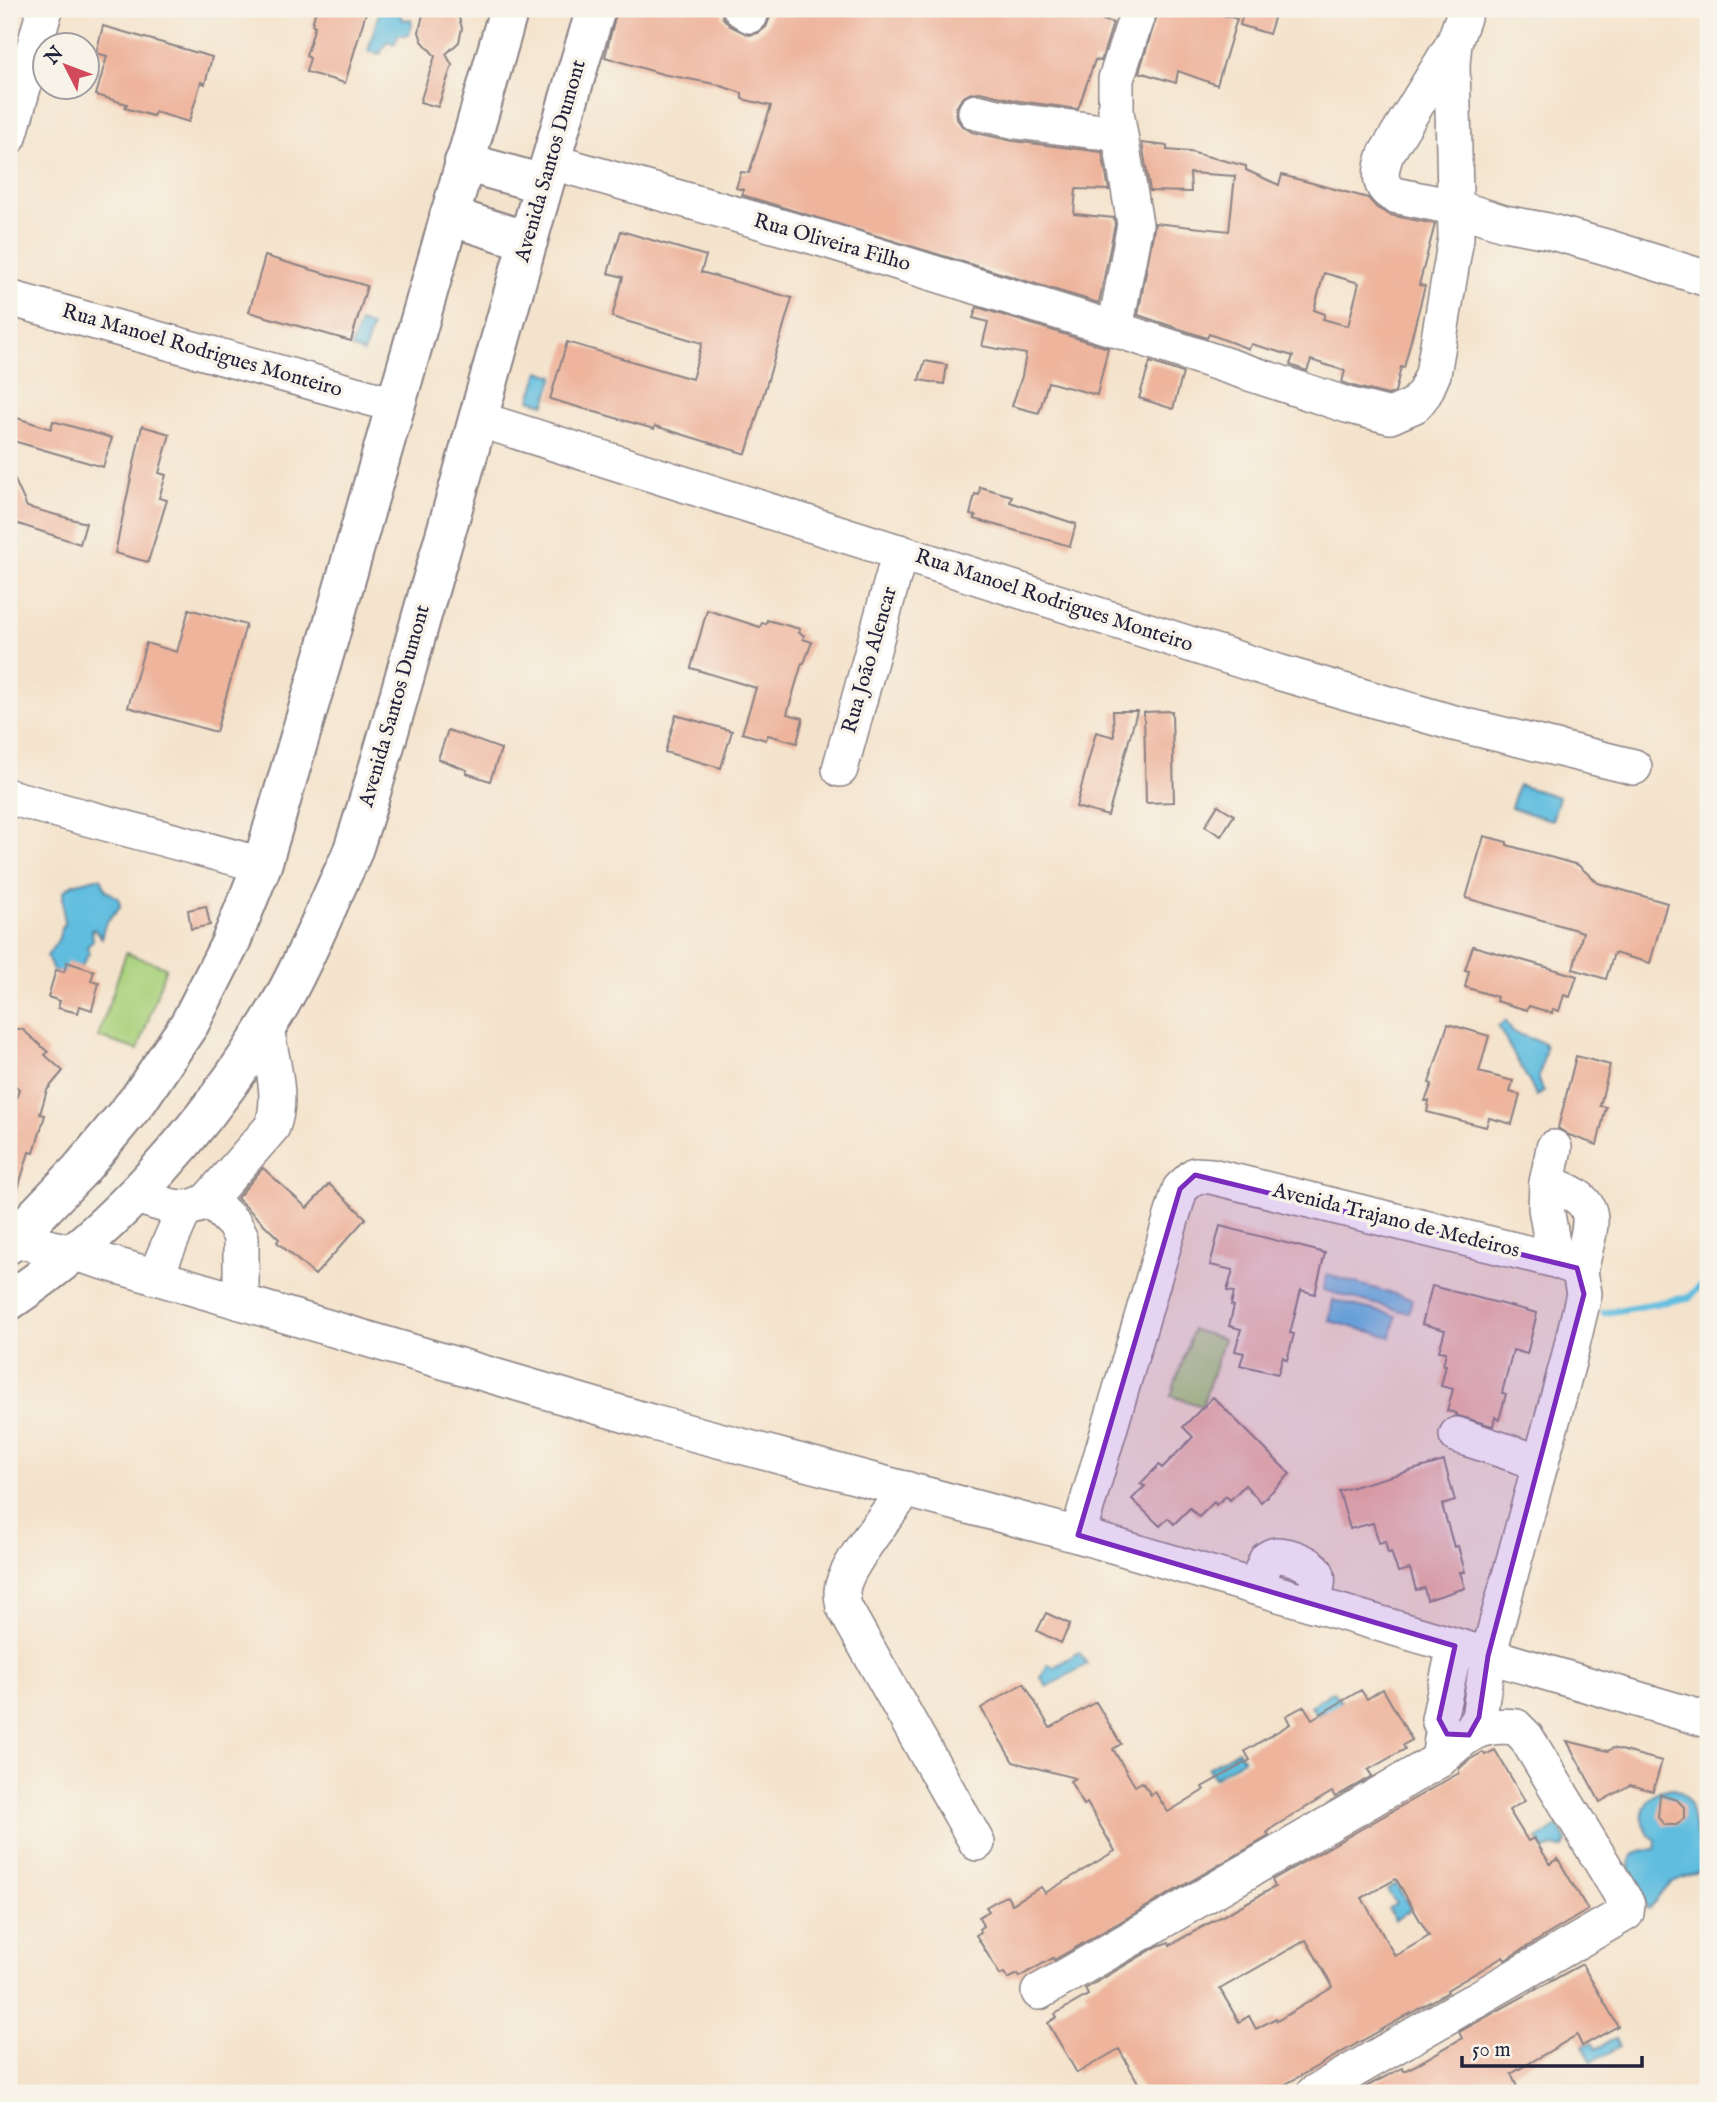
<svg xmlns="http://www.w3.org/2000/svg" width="1717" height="2102" font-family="'IM FELL English',serif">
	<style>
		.green { fill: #a9d17b; stroke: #667a5b; stroke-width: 2 }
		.water { fill: #61bddf; stroke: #42708d; stroke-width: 2 }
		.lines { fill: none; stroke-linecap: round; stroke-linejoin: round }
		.stream { stroke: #61bddf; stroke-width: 7 }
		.building { fill: #eeb49c; fill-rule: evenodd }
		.minor-casing { stroke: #8b8284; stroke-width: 38 }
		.major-casing { stroke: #8b8284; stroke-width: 42 }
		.minor { stroke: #fff; stroke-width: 35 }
		.major { stroke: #fff; stroke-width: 38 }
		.marked { fill: #7b2cbf; fill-opacity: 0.2; stroke: #7b2cbf; stroke-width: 5; stroke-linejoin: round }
		.labels { text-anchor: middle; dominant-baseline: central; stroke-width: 7; stroke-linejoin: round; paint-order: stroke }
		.street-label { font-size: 21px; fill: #22223b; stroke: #f7f3e8 }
	</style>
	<rect width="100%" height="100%" fill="#f7f3e8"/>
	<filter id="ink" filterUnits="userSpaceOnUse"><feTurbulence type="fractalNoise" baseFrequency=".0143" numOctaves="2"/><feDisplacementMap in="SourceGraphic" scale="14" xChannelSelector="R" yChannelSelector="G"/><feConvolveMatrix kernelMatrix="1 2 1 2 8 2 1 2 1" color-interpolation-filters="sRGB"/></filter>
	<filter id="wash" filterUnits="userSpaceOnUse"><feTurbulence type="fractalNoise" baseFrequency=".00686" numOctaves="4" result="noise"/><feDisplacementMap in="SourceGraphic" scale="28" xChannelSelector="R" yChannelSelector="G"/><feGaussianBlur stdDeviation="1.57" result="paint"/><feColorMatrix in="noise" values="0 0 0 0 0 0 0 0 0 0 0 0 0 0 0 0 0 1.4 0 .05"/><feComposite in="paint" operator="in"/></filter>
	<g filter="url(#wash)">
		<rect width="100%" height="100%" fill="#f4e3cc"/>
		<g class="green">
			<path d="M126,953L166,967L138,1050L98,1037Z"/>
			<path d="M1193,1330L1224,1339L1202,1406L1171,1396Z"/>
		</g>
		<g class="water">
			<path d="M380,9L399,14L404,20L411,19L412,25L409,35H398L395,44L387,41L380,54L368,51Z"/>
			<path d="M360,322L372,327L364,353L351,348Z"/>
			<path d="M539,371L554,376L545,404L530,400Z"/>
			<path d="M1518,785L1559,797L1552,820L1511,808Z"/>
			<path d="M96,878H101L106,890L119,899L120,907C111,916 102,924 102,938L94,929L92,930L93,940L87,947L89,953L80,969L62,975L53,970L47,956L58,940L64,922L63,892L73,884Z"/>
			<path d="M1506,1021L1512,1032L1544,1043L1546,1047L1538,1081L1544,1091L1537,1096L1498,1026Z"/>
			<path d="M1327,1275L1412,1299L1409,1313L1323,1290Z"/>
			<path d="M1333,1300L1396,1316L1391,1337L1329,1321Z"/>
			<path d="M1079,1652L1087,1664L1047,1687L1041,1678L1048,1664L1054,1667Z"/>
			<path d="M1334,1691L1342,1703L1330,1719L1324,1711L1317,1715L1311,1706Z"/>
			<path d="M1238,1750L1244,1759L1214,1778L1208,1768Z"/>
			<path d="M1673,1788C1699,1798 1689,1827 1701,1846L1708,1842V1868L1672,1882L1648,1909C1636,1888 1609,1850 1655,1849L1656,1841C1630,1824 1645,1790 1673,1788Z"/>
			<path d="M1559,1826L1567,1841L1563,1848L1553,1847L1544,1850L1537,1839Z"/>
			<path d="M1396,1884L1411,1909L1395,1920L1388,1909L1396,1903L1387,1890Z"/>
			<path d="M1616,2038L1620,2046L1592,2062L1583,2046L1592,2042L1596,2049Z"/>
		</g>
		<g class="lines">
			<path class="stream" d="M1604,1313L1690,1297L1708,1277"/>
		</g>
		<g id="blocks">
			<g class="building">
				<path d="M316,9H367L345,83L306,72L310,58L306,56L315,26L312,25Z"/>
				<path d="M424,9L448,10L459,18L462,28L459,42L446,54L452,65L438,107L420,102L435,56L422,41L419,32Z"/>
				<path d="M617,9H716L721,10L723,18L730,26L749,35L758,33L766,27L770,17L769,9H1100L1097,18L1113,23L1101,61L1095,60L1078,109L1019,101L980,92L971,93L962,98L956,108L957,119L962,126L972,132L1013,141L1102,152L1109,190L1076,189L1074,214L1114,218L1115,224L1099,303L742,195L744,190L736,188L741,172L749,173L771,106L742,99V93L715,84L662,74L605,57Z"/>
				<path d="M1159,9H1202L1237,19L1217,85L1178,71L1176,83L1139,72Z"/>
				<path d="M1244,9H1277L1269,34L1240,25Z"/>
				<path d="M103,26L212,57L205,84L201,82L189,122L155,112L153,116L125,108L127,104L96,95L107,56L96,53Z"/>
				<path d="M1142,143L1167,146V150L1190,152L1246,166V170L1279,185L1282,175L1368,198L1377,208L1390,215L1435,224L1419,285L1425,286L1409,348L1404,368L1401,367L1395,392L1388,395L1353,386L1342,382L1345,371L1311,360L1307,371L1290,365L1293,356L1251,344L1249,349L1209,334L1207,338L1138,315L1155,223L1229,231L1235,176L1190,173L1191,192L1150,191ZM1324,273L1359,283L1348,326L1323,319L1325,314L1314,310Z"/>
				<path d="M621,231L706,256L701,272L792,298L746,454L655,426L654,429L550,399L567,342L692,379L702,343L612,317L623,277L608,273Z"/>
				<path d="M265,256L367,286L351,341L249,312Z"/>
				<path d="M977,307L1108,348L1097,395L1048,382L1039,413L1012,406L1022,376L1026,354L982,346L988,322L973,318Z"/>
				<path d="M925,361L947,365L944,384L919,380Z"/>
				<path d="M1150,362L1183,373L1173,409L1139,398Z"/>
				<path d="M17,418L51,429L53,421L112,438L103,467L10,440Z"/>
				<path d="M142,426L170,434L159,473L166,475L159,498L167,500L148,562L115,553Z"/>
				<path d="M9,467L27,507L86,523L80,544L9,521Z"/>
				<path d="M980,487L1012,496L1010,502L1076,524L1070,546L974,519L976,516L970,515L975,494L979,495Z"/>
				<path d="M189,609L246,625L216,732L128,707L146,643L177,652Z"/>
				<path d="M707,610L760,627L762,623L766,624L767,620L800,629L799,633L804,635L803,639L812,642L804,663H802L787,714L803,718L797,743L768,735L766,740L742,733L756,688L691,668Z"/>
				<path d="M1113,711H1137L1108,816L1076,807L1096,732L1114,737Z"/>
				<path d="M1172,711L1174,802L1146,803L1144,712Z"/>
				<path d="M676,715L732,731L721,768L665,752Z"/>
				<path d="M448,730L501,749L490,781L466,773L467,770L438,759Z"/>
				<path d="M1218,805L1234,815L1221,836L1205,826Z"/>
				<path d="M1484,836L1507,842V845L1578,865L1598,883L1667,903L1650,963L1614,953L1606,979L1573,969L1583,932L1466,898Z"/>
				<path d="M206,906L210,925L191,929L188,910Z"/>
				<path d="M1473,946L1577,976L1570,997L1564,995L1559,1011L1553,1009L1552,1013L1529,1006L1527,1010L1496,1001L1497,997L1465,987L1469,971L1465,970Z"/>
				<path d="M67,962L94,971L91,981L99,983L92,1010L80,1006L78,1013L58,1008L60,1001L48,997L56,970L64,972Z"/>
				<path d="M1448,1024L1489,1036L1479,1072L1513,1081L1510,1092L1520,1095L1512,1124L1489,1118L1486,1127L1427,1112L1429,1101H1425L1432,1084L1429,1083Z"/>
				<path d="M14,1029H22L48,1052L45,1055L63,1071L47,1090L40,1114L45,1115L34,1153L29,1152L14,1202L9,1201V1124L19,1089L9,1080V1035Z"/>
				<path d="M1576,1056L1610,1065L1600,1106L1606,1107L1597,1145L1569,1135L1558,1128Z"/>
				<path d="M263,1168L307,1208L329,1184L366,1218L315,1275L277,1242L279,1239L237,1198Z"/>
				<path d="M1220,1226L1325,1253L1315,1294L1301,1290L1290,1333L1294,1334L1287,1360L1283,1357L1278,1374L1240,1365L1244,1353L1235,1351L1241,1329L1229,1326L1234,1306L1231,1305L1234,1292L1227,1291L1233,1270L1210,1265Z"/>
				<path d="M1432,1286L1537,1313L1527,1354L1513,1350L1502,1393L1506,1394L1499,1420L1495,1417L1493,1426L1455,1415L1456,1413L1447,1411L1453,1389L1441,1386L1446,1365H1443L1446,1352L1439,1351L1445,1330L1422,1324Z"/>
				<path d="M1213,1397L1290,1474L1261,1502L1245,1485L1230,1500L1226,1496L1216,1505L1214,1502L1199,1517L1190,1508L1174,1524L1168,1518L1160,1526L1132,1499L1145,1486L1140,1484L1159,1465L1162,1468L1193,1437L1183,1427Z"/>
				<path d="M1444,1461L1455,1501L1442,1505L1454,1547L1458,1546L1465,1572H1460L1465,1588L1427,1600L1424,1588L1416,1590L1410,1569L1398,1572L1391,1552L1388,1553L1385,1541L1379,1543L1373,1523L1350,1529L1339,1491Z"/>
				<path d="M1046,1613L1070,1624L1061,1643L1037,1631Z"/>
				<path d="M1024,1683L1050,1728L1096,1702L1121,1744L1113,1749L1135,1786L1142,1782L1151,1795L1155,1792L1168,1812L1204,1790L1202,1787L1250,1760L1245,1751L1290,1724L1286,1716L1304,1706L1312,1719L1361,1690L1367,1699L1383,1689L1412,1740L1403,1745L1405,1749L1368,1770L1372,1776L1335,1797L1332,1792L1275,1826L1267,1833L1269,1836L1054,1960L1053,1958L1019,1977L1018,1974L1008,1979L1004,1973L1000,1975L976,1935L981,1932L979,1929L983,1926L979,1917L989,1911L986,1907L1007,1895L1012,1904L1041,1887L1045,1893L1115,1851L1087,1803L1084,1805L1070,1781L1075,1778L1013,1762L981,1708Z"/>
				<path d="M1567,1741L1608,1751L1613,1748L1662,1761L1653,1791L1630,1785L1600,1802Z"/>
				<path d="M1495,1750L1525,1801L1509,1810L1528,1841L1534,1838L1550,1864L1558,1859L1588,1910L1505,1960L1503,1957L1447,1990L1448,1992L1270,2093H1144L1119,2049L1077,2073L1048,2023L1057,2017L1055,2014L1088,1995L1085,1989L1158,1946L1169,1942L1170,1945L1275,1887L1272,1880L1459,1773V1769L1469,1760L1483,1752L1485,1755ZM1396,1879L1429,1936L1395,1956L1362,1898ZM1306,1940L1333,1987L1277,2021L1276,2018L1256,2029L1249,2016L1239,2022L1220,1989Z"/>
				<path d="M1660,1795L1677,1800L1684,1807V1818L1677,1825H1664L1658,1817Z"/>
				<path d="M1582,1964L1618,2026L1582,2046L1577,2035L1511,2074L1520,2093H1354L1402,2068L1404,2071L1414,2066L1462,2038L1459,2032Z"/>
			</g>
		</g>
	</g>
	<g filter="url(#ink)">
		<use href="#blocks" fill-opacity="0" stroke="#8b8284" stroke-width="2"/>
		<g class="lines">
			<defs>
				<g id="minor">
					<path d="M741,9L750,15"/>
					<path d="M1454,43L1386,154C1380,170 1377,186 1394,195L1454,207L1504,223L1548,231L1606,247L1708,279"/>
					<path d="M976,112L1016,121L1119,134"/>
					<path d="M9,137L45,9"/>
					<path d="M549,161L826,240L1115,329L1347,405L1390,416L1415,405L1425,392L1433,374L1456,238L1452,64L1454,43L1466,9"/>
					<path d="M9,298L395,405"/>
					<path d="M1115,329L1135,224L1116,112V79L1139,9"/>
					<path d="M478,419L1278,672L1450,722L1634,767"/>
					<path d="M840,769L900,552"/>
					<path d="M9,797L262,865"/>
					<path d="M1554,1148L1547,1183L1546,1208L1555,1260"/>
					<path d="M1547,1183C1607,1203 1590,1220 1580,1272"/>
					<path d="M134,1195C160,1203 186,1217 209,1199L272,1127C284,1097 271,1060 266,1028"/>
					<path d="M209,1199L234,1224L241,1237V1302"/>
					<path d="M9,1238L74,1253L654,1423L1078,1535L1708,1720"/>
					<path d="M155,1277L184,1210"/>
					<path d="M1457,1435L1541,1463"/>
					<path d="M906,1489C890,1512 844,1566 842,1591C842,1596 843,1602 844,1607L977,1843"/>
					<path d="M1078,1535L1180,1189L1195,1175L1211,1176L1555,1260L1577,1268L1580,1272L1584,1294L1568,1362L1488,1656L1479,1717L1469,1735C1453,1739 1444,1735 1439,1719L1455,1646"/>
					<path d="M1255,1587L1267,1559C1270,1557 1273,1555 1277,1555C1288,1555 1315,1564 1317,1575C1319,1583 1314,1595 1312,1604"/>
					<path d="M1039,1992L1439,1760L1442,1739"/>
					<path d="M1314,2093L1626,1913L1627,1904L1526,1737L1516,1727C1478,1723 1466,1735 1439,1760"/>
				</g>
				<g id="major">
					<path d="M464,162L543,184"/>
					<path d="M449,216L528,241"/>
					<path d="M9,1244L80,1170L139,1099L190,1023L230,944L262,865L329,638L509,9"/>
					<path d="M9,1301C117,1229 212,1120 278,1008C300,970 317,930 335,890C341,876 348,864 353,850C384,756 409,658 437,563C491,378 539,192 596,9"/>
				</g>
			</defs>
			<use href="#minor" class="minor-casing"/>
			<use href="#major" class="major-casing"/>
			<use href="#minor" class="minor"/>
			<use href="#major" class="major"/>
		</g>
	</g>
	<path class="marked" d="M1195,1175L1577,1268L1584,1294L1488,1656L1479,1717L1469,1735L1447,1734L1439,1719L1455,1646L1078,1535L1180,1189Z"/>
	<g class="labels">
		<g class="street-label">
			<text transform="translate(551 161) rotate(-74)">Avenida Santos Dumont</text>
			<text transform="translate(832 243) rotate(16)">Rua Oliveira Filho</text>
			<text transform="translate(202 351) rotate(16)">Rua Manoel Rodrigues Monteiro</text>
			<text transform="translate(1054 601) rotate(18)">Rua Manoel Rodrigues Monteiro</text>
			<text transform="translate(870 660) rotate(-74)">Rua João Alencar</text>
			<text transform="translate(395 706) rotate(-74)">Avenida Santos Dumont</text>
			<text transform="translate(1396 1221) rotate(14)">Avenida Trajano de Medeiros</text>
		</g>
	</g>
	<rect width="1717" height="2102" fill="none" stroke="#f7f3e8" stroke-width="35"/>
	<g transform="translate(66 66) rotate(312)"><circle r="33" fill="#f7f3e8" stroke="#a29fa3" stroke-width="2"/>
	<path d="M0-5L12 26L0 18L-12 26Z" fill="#d1495b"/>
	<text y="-10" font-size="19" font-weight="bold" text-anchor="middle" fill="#22223b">N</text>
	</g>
	<path d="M1462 2056v10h180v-10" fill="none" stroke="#22223b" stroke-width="3.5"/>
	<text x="1472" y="2056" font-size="21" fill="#22223b" stroke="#f7f3e8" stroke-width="5" paint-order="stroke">50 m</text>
</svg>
